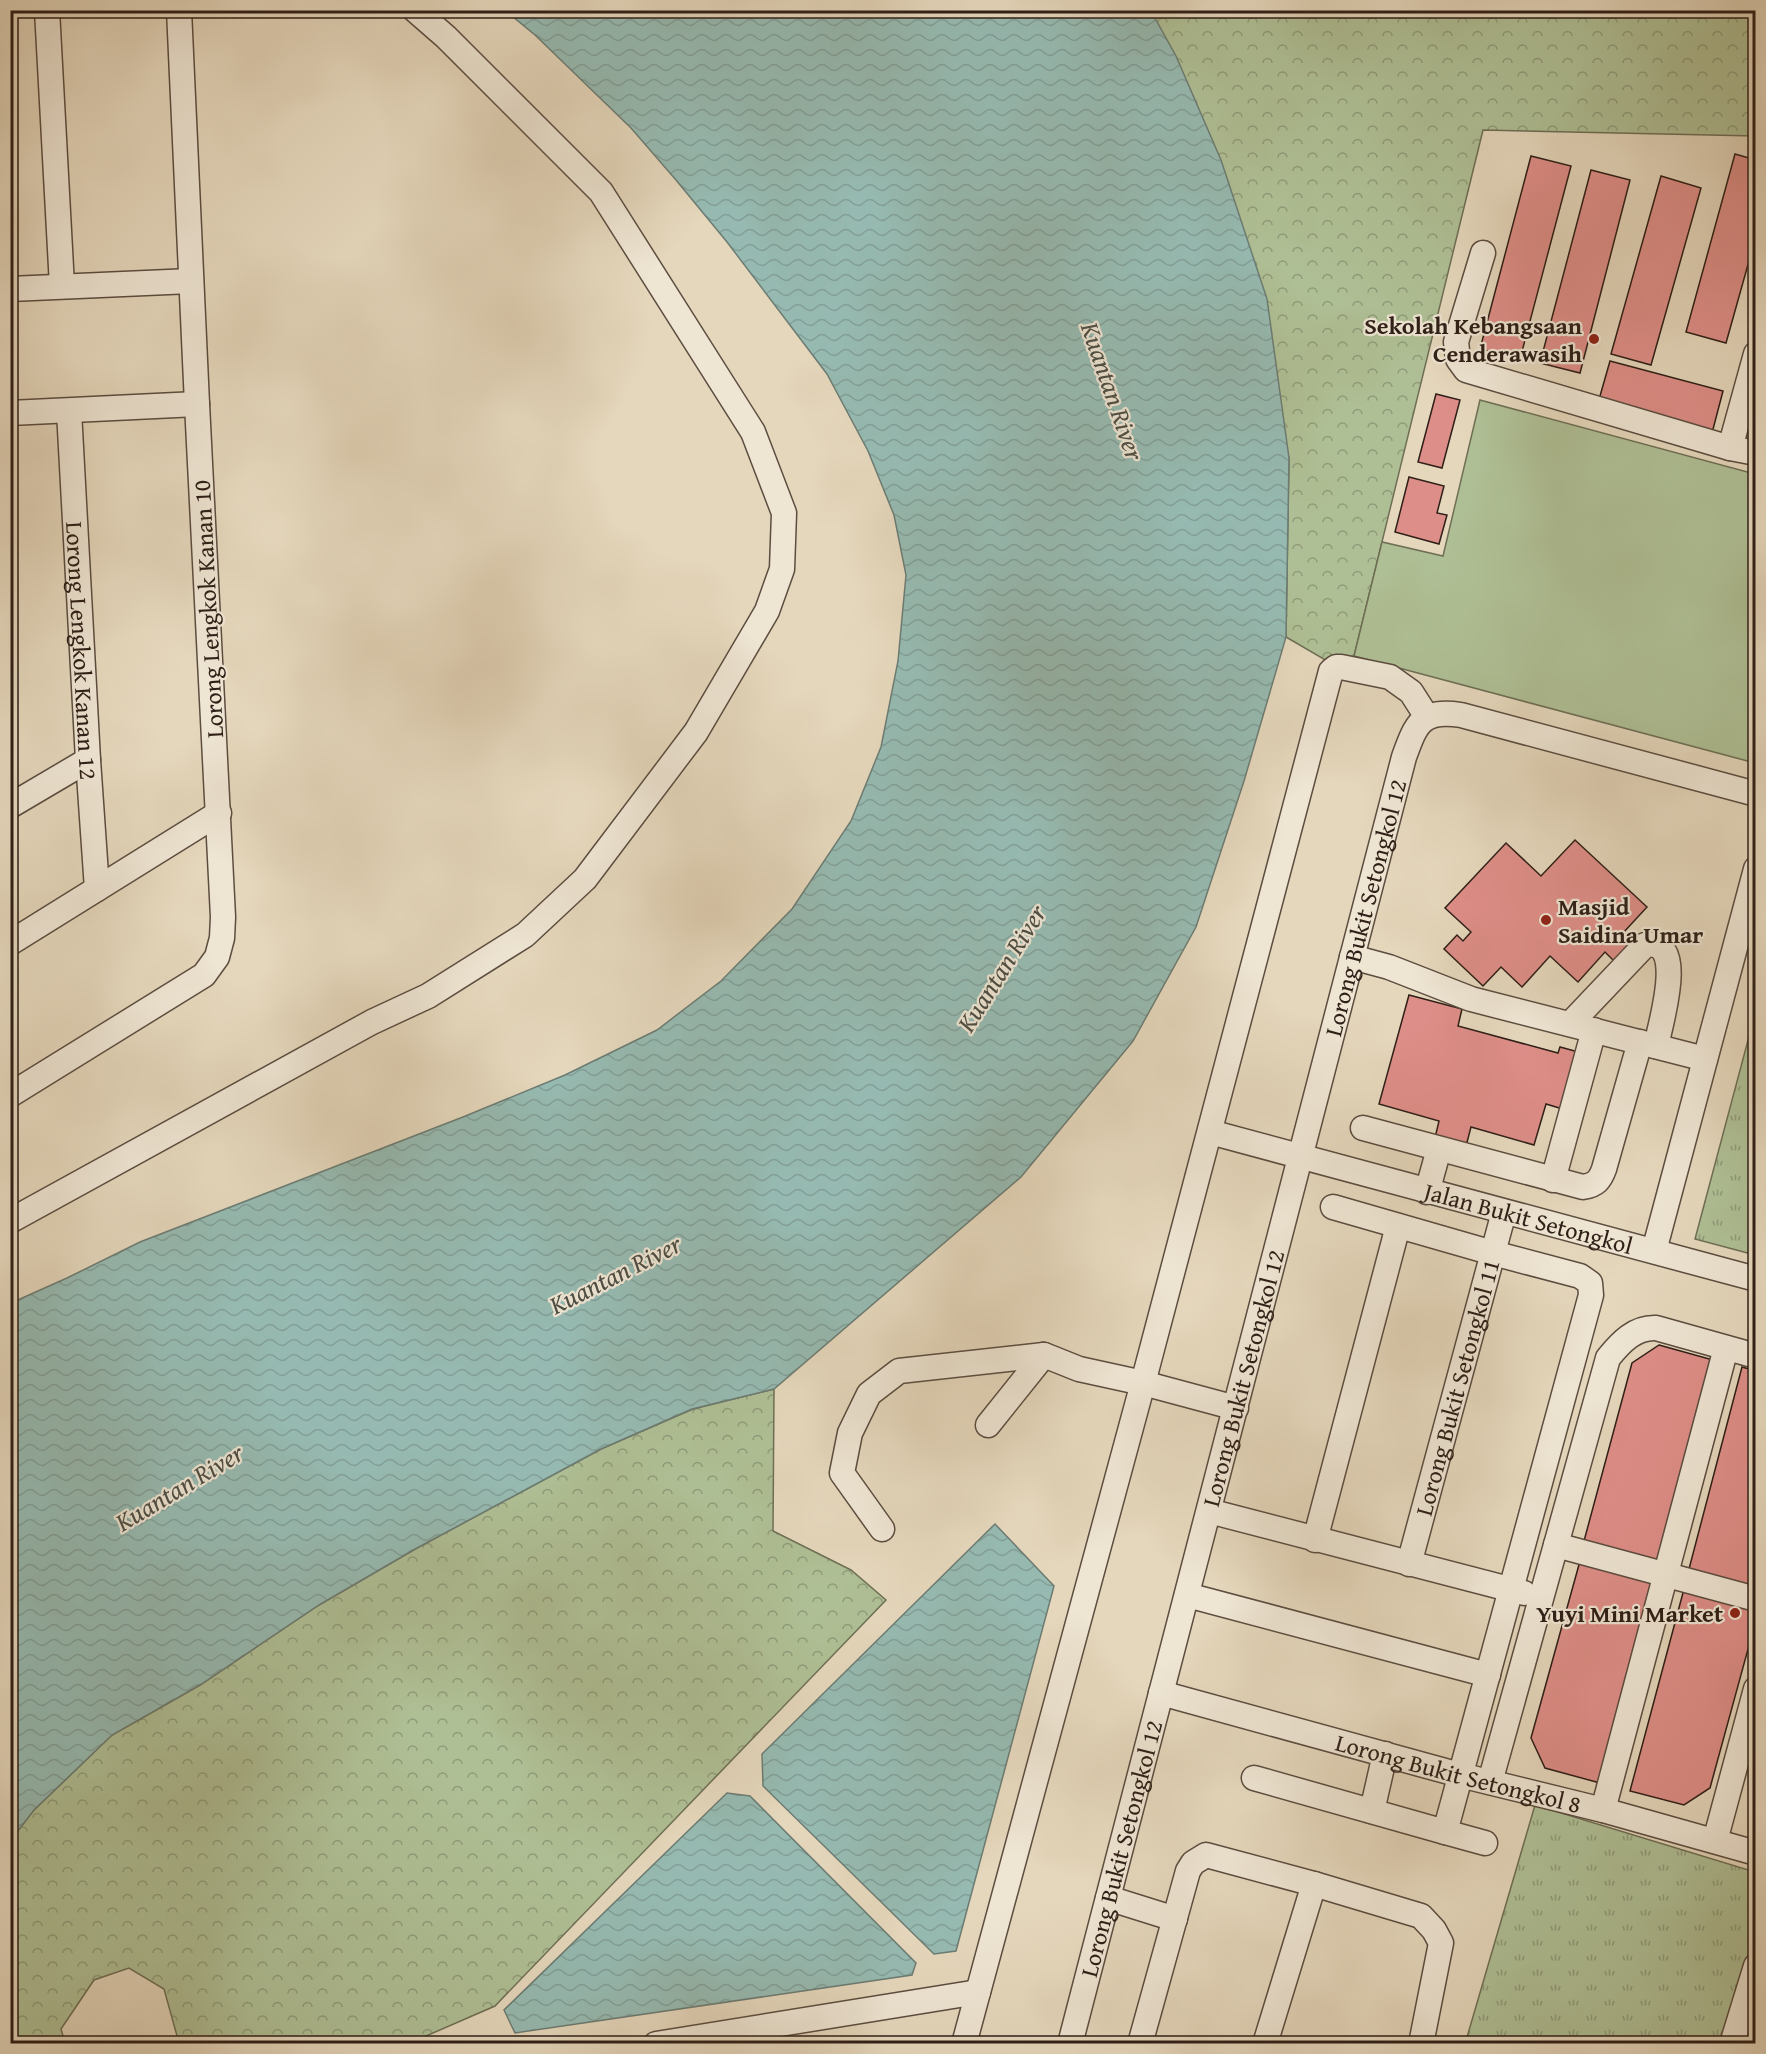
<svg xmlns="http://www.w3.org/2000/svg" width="1766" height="2054" font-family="'Gentium Book Plus',serif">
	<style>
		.grass { fill: url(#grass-tufts); stroke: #6e6f56; stroke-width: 1.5 }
		.forest { fill: url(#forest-crowns); stroke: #6e6f56; stroke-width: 1.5 }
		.garden { fill: #afbf95; stroke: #6e6f56; stroke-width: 1.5 }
		.water { fill: url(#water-waves); stroke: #6c7c73; stroke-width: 1.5 }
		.building { fill: #de8e88; stroke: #2e1f17; stroke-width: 1.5 }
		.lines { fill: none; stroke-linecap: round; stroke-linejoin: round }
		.minor-casing { stroke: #5c4d40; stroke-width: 27 }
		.minor { stroke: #eee5d3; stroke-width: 24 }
		.poi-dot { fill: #8f2418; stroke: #eee5d3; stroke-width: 2 }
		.labels { text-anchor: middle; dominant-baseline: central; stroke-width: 4.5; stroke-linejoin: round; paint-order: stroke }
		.poi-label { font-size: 24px; font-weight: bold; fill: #2e1f17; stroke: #eee5d3; text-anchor: end }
		.street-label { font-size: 24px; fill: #2e1f17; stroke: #eee5d3 }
		.water-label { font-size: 26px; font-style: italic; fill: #4d4e45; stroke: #eee5d3 }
	</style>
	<defs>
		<pattern id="grass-tufts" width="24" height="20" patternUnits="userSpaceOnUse" patternTransform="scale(1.5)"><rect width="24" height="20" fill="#afbf95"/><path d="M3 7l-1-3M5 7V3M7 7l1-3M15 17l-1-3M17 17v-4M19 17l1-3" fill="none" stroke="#8f9b79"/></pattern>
		<pattern id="forest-crowns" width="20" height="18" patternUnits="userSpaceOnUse" patternTransform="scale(1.5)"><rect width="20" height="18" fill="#afbf95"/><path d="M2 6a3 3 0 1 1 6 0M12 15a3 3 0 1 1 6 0" fill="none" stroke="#8f9b79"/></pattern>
		<pattern id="water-waves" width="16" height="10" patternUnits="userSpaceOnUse" patternTransform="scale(1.5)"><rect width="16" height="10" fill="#96bab1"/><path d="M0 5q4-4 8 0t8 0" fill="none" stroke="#829f98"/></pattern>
	</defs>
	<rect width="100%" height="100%" fill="#e5d7bc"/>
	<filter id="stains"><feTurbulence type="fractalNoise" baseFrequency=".00333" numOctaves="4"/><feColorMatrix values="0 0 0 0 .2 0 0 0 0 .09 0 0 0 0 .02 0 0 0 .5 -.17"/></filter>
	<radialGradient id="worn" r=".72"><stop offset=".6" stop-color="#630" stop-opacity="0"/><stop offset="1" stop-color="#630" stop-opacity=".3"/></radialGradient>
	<g class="grass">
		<path d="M1755,1014V1255L1695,1239Z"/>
		<path d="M1535,1805L1755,1872V1958L1729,2043L1465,2044Z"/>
	</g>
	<g class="forest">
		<path d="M1151,11H1755V136L1483,130L1354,656L1327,661L1286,637L1289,458Z"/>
		<path d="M774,1389L773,1531L851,1570L886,1600L495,2006L410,2043H179L164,1989L129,1968L94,1980L61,2029L65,2043H11L10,1840L34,1810L112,1735L200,1685L319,1605L417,1548L601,1449L693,1409Z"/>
	</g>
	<path class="garden" d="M1480,400L1755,474V763L1354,656L1382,542L1443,556Z"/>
	<g class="water">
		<path d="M506,11H1151L1176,56L1221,160L1267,299L1289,458L1286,637L1244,781L1196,927L1133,1041L1021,1177L774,1389L692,1409L601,1449L417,1548L319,1605L200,1685L112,1735L34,1810L11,1840V1303L67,1278L140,1242L463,1117L565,1075L657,1030L721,981L792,909L851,821L881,747L898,661L906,575L894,515L868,451L827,374L727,242L676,180L631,128L535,35Z"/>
		<path d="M995,1524L1054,1586L956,1951L934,1954L763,1786L762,1754Z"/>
		<path d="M727,1793L750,1796L916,1963L912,1975L515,2033L504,2010Z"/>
	</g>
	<g class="building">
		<path d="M1735,154L1756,160V236L1726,343L1686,332Z"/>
		<path d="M1531,156L1571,166L1520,359L1480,349Z"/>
		<path d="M1591,170L1630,180L1580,373L1540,363Z"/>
		<path d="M1661,176L1701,188L1651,365L1611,354Z"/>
		<path d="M1610,361L1723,391L1712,433L1598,403Z"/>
		<path d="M1436,394L1460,400L1442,468L1418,462Z"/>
		<path d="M1409,477L1444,486L1437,513L1447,515L1439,544L1395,532Z"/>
		<path d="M1575,840L1647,907L1623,933L1637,946L1619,966L1605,952L1578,982L1550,956L1522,987L1501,967L1483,986L1444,949L1457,935L1463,941L1471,932L1445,908L1506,843L1541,876Z"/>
		<path d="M1409,995L1462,1009L1458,1026L1558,1053L1560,1047L1582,1053L1566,1110L1546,1104L1534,1145L1471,1127L1465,1150L1434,1142L1439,1121L1379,1104Z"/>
		<path d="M1659,1345L1713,1360L1657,1561L1584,1541L1632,1363Z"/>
		<path d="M1742,1367L1756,1371V1587L1689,1569Z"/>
		<path d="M1580,1561L1654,1582L1600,1783L1545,1768L1531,1738Z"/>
		<path d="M1684,1589L1756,1609V1620L1710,1788L1684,1805L1630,1791Z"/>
	</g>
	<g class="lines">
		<defs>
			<g id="minor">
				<path d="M47,10L62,286"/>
				<path d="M1483,253L1456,342L1458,359L1466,370L1730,448L1756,453"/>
				<path d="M10,289L191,281"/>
				<path id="s1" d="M69,411L88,760L97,889"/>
				<path d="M10,413L197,404"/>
				<path d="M1730,448L1756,354"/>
				<path d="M10,806L88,760"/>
				<path d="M10,943L219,813"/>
				<path d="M1352,957L1389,967L1471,999L1705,1059"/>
				<path d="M1570,1024L1645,945C1688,936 1660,1025 1656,1046"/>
				<path d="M10,1095L204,975L217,957L222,938L223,917L197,404L179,10"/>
				<path d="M1363,1128L1583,1187C1596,1185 1600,1180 1604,1169L1640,1042"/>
				<path id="s2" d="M1210,1132L1756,1279"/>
				<path d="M1553,1180L1594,1030"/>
				<path d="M1427,1192L1439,1149"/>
				<path d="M10,1221L372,1022L428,996L525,935L585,879L696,732L767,611L782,569L784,513L753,432L601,192L446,37L415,10"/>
				<path d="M1654,1251L1756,869"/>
				<path d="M988,1425L1044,1355"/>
				<path d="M1209,1511L1524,1593"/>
				<path d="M882,1529L842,1473L850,1433L869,1394L899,1371L1044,1355L1079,1369L1143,1383L1236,1408"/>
				<path d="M1315,1540L1398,1226"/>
				<path d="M1556,1545L1756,1599"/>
				<path id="s3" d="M1409,1564L1504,1212"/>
				<path d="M1187,1595L1488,1675"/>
				<path id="s4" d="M1161,1693L1460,1775L1603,1810L1756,1853"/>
				<path d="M1254,1778L1445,1832L1591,1295L1590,1283L1580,1276L1493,1253L1333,1207"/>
				<path d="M1490,1782L1608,1358C1621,1342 1635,1327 1656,1328L1756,1356"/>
				<path d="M1603,1810L1726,1348"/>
				<path d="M1372,1811L1385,1754"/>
				<path d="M1445,1832L1485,1843"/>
				<path d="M1715,1841L1756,1689"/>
				<path d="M1108,1898L1175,1919"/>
				<path d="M656,2044L978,1992"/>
				<path d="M964,2044L1143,1383L1331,671L1336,667H1341L1390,677L1411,692L1427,717"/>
				<path id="s5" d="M1070,2044L1404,757C1416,724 1421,709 1461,715L1756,794"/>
				<path d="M1140,2044L1188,1871L1193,1863L1206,1855L1314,1884L1421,1916L1434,1930L1441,1943L1421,2044"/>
				<path d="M1265,2044L1314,1884"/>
				<path d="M1732,2044L1756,1966"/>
			</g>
		</defs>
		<use href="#minor" class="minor-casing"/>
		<use href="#minor" class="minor"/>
	</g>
	<g class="poi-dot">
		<circle cx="1594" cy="339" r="6"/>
		<circle cx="1546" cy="920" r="6"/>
		<circle cx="1735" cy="1613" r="6"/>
	</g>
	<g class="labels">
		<g class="poi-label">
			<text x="1582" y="325">Sekolah Kebangsaan<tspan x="1582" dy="28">Cenderawasih</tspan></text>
			<text x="1558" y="906" text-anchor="start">Masjid<tspan x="1558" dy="28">Saidina Umar</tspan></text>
			<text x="1723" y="1613">Yuyi Mini Market</text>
		</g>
		<g class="street-label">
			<text transform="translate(208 609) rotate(-93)">Lorong Lengkok Kanan 10</text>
			<text stroke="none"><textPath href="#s1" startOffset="240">Lorong Lengkok Kanan 12</textPath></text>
			<text stroke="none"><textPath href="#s5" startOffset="1174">Lorong Bukit Setongkol 12</textPath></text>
			<text stroke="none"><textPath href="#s2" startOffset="330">Jalan Bukit Setongkol</textPath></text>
			<text stroke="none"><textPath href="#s5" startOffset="688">Lorong Bukit Setongkol 12</textPath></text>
			<text stroke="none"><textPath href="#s3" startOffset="183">Lorong Bukit Setongkol 11</textPath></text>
			<text stroke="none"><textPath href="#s4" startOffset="308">Lorong Bukit Setongkol 8</textPath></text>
			<text stroke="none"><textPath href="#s5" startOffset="202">Lorong Bukit Setongkol 12</textPath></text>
		</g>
		<g class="water-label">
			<text transform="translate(1113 391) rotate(71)">Kuantan River</text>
			<text transform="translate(1001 968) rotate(-58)">Kuantan River</text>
			<text transform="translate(615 1274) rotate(-27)">Kuantan River</text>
			<text transform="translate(179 1487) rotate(-31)">Kuantan River</text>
		</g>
	</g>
	<rect width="1766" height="2054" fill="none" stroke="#e5d7bc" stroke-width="36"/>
	<rect x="12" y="12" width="1742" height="2030" fill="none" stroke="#2e1f17" stroke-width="3"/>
	<rect x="18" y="18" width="1730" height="2018" fill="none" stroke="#2e1f17" stroke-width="1.5"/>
	<rect width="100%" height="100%" filter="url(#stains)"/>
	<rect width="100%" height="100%" fill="url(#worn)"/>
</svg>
